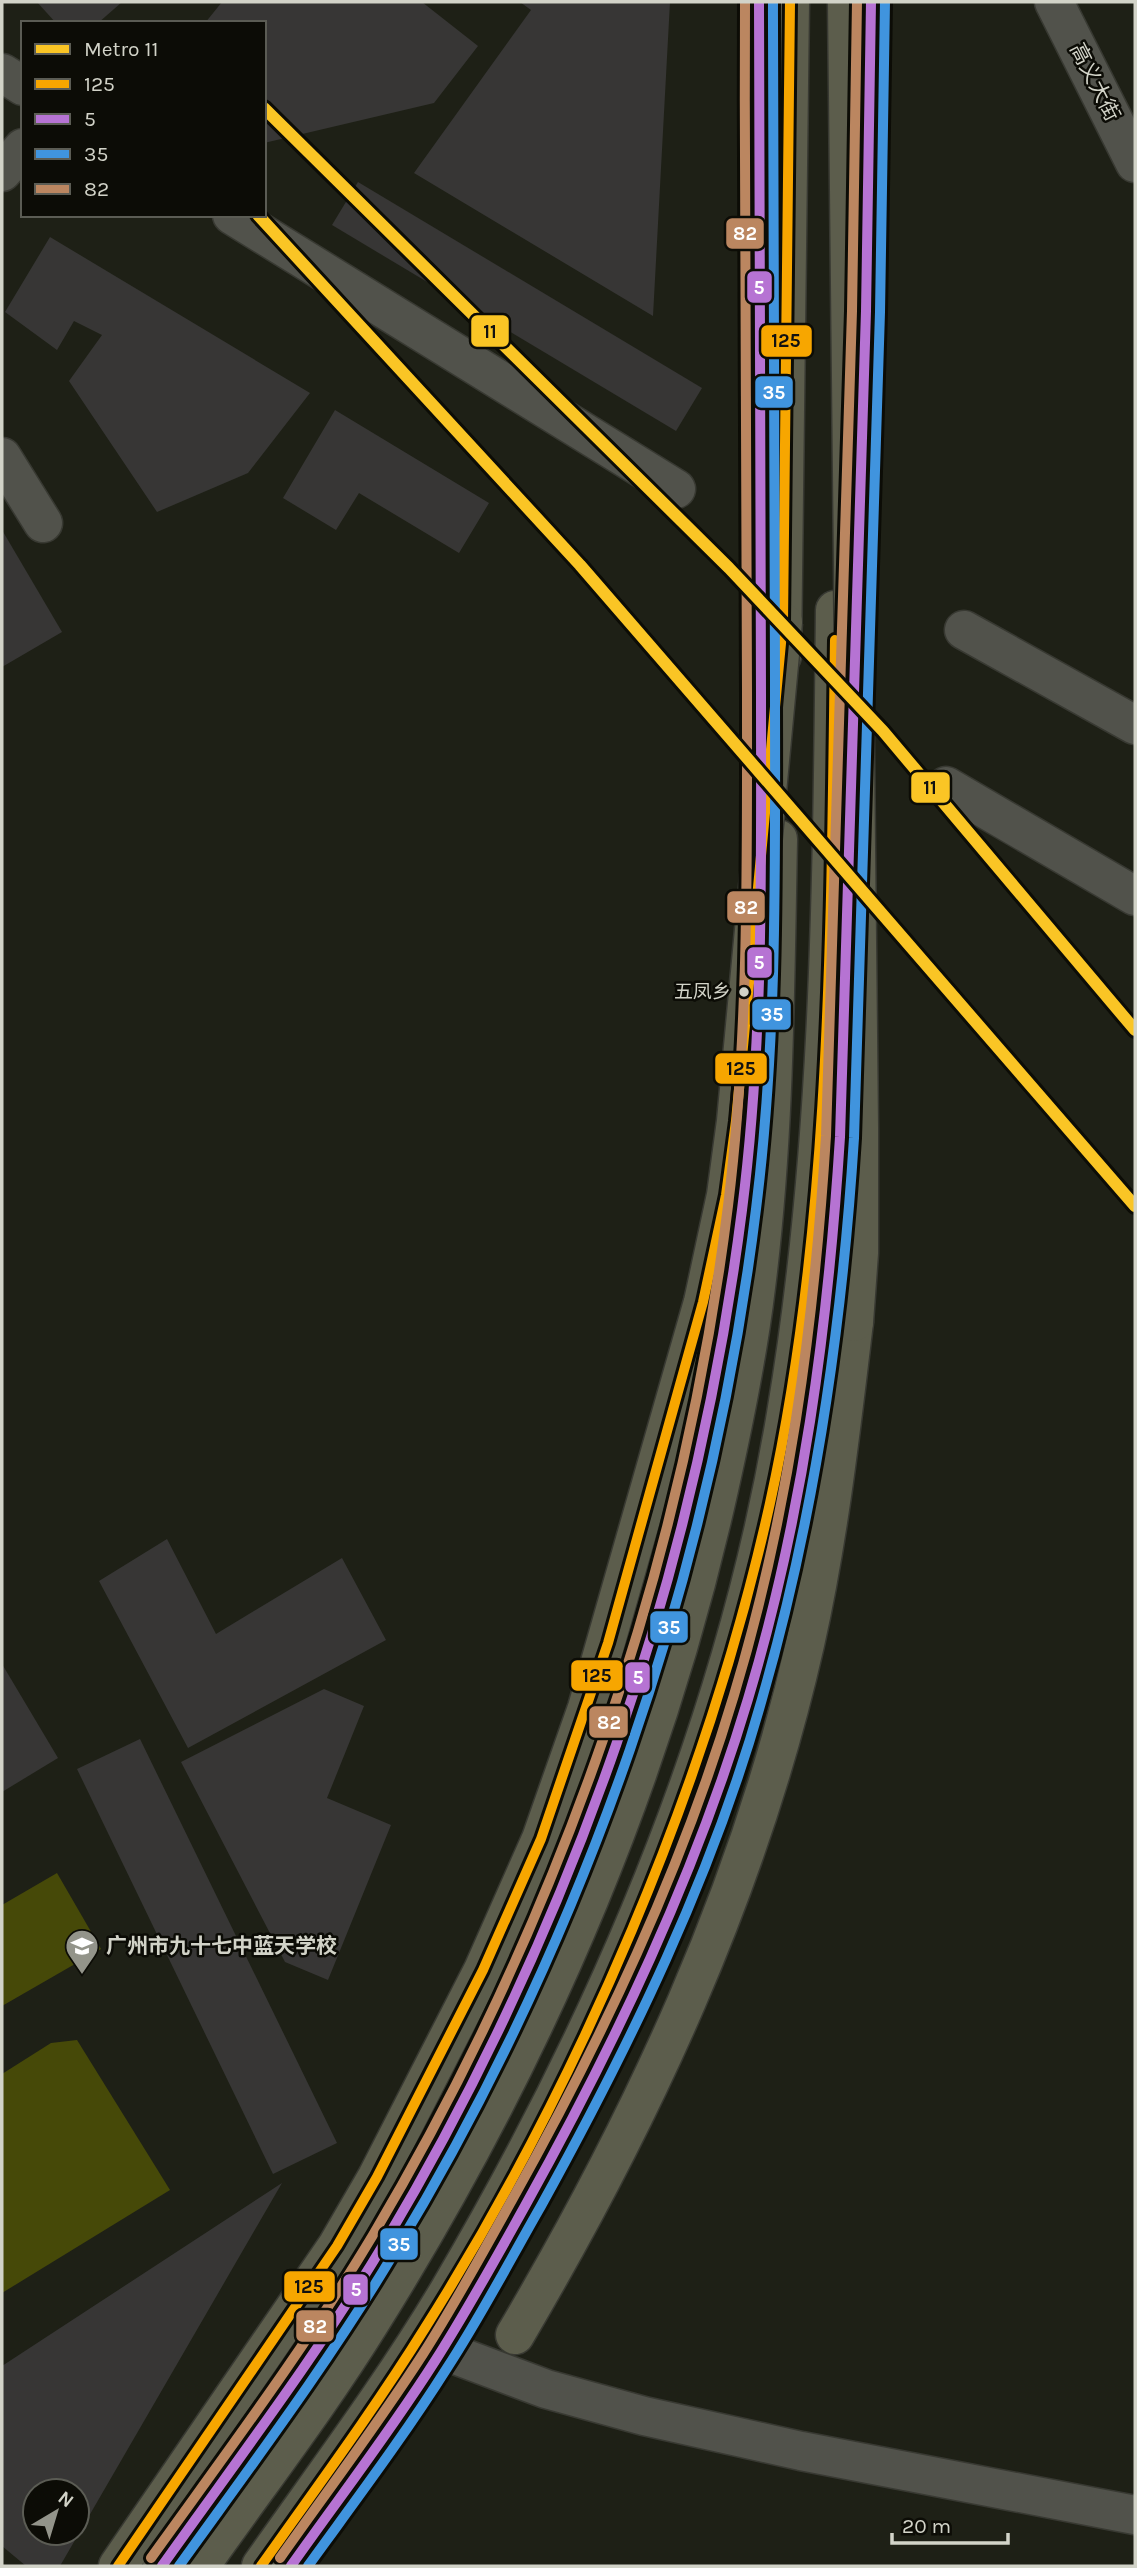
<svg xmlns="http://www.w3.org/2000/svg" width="1137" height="2568" font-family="Karla,'Noto Sans SC',sans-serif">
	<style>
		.green { fill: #464908 }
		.building { fill: #373635; fill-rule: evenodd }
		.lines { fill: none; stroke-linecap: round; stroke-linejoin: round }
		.street-casing { stroke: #383932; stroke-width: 41 }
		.primary-casing { stroke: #383932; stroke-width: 41 }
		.highway-casing { stroke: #383932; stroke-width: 41 }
		.street { stroke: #51524b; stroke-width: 38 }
		.primary { stroke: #58594c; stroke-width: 38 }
		.highway { stroke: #5c5d4c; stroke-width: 38 }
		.highway-bridge-casing { stroke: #383932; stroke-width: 41; stroke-linecap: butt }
		.highway-bridge { stroke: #5c5d4c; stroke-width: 38 }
		.bus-1-casing { stroke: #0c0c06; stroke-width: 16 }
		.bus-2-casing { stroke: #0c0c06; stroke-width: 16 }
		.bus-3-casing { stroke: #0c0c06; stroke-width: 16 }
		.bus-4-casing { stroke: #0c0c06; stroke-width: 16 }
		.bus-1 { stroke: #f7a600; stroke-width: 10 }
		.bus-2 { stroke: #b673d3; stroke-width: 10 }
		.bus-3 { stroke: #4094de; stroke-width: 10 }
		.bus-4 { stroke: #bb8660; stroke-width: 10 }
		.metro-1-casing { stroke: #0c0c06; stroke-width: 18 }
		.metro-1 { stroke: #fac525; stroke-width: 12 }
		.bus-dot { fill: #d2d3c8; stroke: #0c0c06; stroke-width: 2.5 }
		.labels { text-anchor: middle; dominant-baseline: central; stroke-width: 5; stroke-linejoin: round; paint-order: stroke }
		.bus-label { font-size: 19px; fill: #d2d3c8; stroke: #0c0c06; text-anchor: end }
		.street-label { font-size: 21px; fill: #d2d3c8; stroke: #0c0c06 }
		.poi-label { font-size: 21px; font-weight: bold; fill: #d2d3c8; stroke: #0c0c06; text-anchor: start }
		.line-badge { stroke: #0c0c06; stroke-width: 2.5 }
		.badge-label { font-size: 19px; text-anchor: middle; font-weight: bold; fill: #fff }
		.pale-badge-label { font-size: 19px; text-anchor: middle; font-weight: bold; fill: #111 }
	</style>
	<rect width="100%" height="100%" fill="#1e2016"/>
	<g class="green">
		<path d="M57,1873L101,1949L2,2006V1905Z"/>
		<path d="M77,2040L170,2190L2,2293V2074L51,2043Z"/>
	</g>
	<g class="building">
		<path d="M37,2H122L98,23H56Z"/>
		<path d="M222,2H422L478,46L434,103L264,143V23H205Z"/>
		<path d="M520,2H670L653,316L414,173L531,10Z"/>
		<path d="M358,182L702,388L676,431L332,225Z"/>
		<path d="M50,237L310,393L248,473L157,512L69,381L102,335L74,321L57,350L5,312Z"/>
		<path d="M335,410L489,503L459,553L359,493L336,530L283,498Z"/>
		<path d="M2,530L62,632L2,667Z"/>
		<path d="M167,1539L216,1634L342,1558L386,1640L188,1748L99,1581Z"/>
		<path d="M2,1664L58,1758L2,1792Z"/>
		<path d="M324,1689L364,1706L327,1798L391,1825L328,1980L285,1962L181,1762Z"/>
		<path d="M140,1739L337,2143L273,2174L77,1769Z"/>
		<path d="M282,2183L60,2566H26L2,2546V2366ZM35,2491H77V2533H35Z"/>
	</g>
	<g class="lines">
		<defs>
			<g id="street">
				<path d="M1054,2L1135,163"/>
				<path d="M2,73L23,86"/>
				<path d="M2,172L23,148"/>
				<path d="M232,215L676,489"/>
				<path d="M2,457L43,523"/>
				<path d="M964,630L1135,725"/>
				<path d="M946,786L1135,896"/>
				<path d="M442,2350L546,2389L644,2416L801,2451L1135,2515"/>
			</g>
			<g id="primary">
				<path d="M759,2L761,703"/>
				<path d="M867,220L871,2"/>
				<path d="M162,2566C248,2444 341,2324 413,2194C589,1875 711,1525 747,1162"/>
				<path d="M291,2566C336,2503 384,2440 426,2375C457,2327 484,2278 512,2228C622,2036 713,1836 770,1620C815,1447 835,1264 842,1085"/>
			</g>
			<g id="highway">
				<path d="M782,656L790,2"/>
				<path d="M515,2335C643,2118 749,1891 805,1644C829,1538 841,1430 854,1322"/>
				<path d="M118,2566L337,2246L377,2177L483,1970L541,1839L587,1708L703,1302"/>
				<path d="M200,2566C257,2485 319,2405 371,2321C532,2064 653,1785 719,1489C734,1422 748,1355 756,1287C775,1138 775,988 778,839"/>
				<path d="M261,2566C325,2475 393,2385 450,2289C608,2020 735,1724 786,1414C831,1149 832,879 835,610"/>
			</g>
		</defs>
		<use href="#street" class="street-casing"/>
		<use href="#primary" class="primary-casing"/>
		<use href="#highway" class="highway-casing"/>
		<use href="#street" class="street"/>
		<use href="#primary" class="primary"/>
		<use href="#highway" class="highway"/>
		<defs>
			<g id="highway-bridge">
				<path d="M847,2L859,1128V1253L854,1322"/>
				<path d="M703,1302L726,1195L736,1121L783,622"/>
			</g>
		</defs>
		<use href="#highway-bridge" class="highway-bridge-casing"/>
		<use href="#highway-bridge" class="highway-bridge"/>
		<defs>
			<g id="bus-1">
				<path d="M118,2566L337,2246L377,2177L483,1970L541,1839L608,1643L703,1302L726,1195L736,1121L783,622L790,2"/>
				<path d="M261,2566C317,2487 374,2410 425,2328C580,2082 707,1787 770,1503C832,1222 831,927 835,640"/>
			</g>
			<g id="bus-2">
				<path d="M162,2566C238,2459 318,2354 385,2242C572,1928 696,1572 742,1210C764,1039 761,866 761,694C761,464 758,233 759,2"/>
				<path d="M291,2566C339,2498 390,2432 435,2361C467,2311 496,2258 525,2206C615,2044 695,1876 748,1699C803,1516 828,1327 840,1137L866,311L871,2"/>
			</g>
			<g id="bus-3">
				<path d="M179,2566C253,2463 329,2362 394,2253C585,1938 711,1575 756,1209C778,1034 775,857 775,681C775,454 772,228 773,2"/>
				<path d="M308,2566C355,2501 404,2436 447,2368C481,2316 510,2260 541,2206C630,2045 712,1877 762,1699C815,1515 842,1328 854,1138L880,312L885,2"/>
			</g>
			<g id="bus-4">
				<path d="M151,2558C227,2452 306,2347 373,2235C559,1922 683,1567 728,1206C749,1036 747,863 747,692C747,462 744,232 745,2"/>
				<path d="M280,2558C328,2490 378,2424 423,2354C455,2304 483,2252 512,2200C602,2039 681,1872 734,1695C789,1513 814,1325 826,1136L852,311L857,2"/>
			</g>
		</defs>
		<use href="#bus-1" class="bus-1-casing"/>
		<use href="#bus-2" class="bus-2-casing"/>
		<use href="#bus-3" class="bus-3-casing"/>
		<use href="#bus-4" class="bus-4-casing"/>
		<use href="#bus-1" class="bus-1"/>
		<use href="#bus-2" class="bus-2"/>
		<use href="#bus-3" class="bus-3"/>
		<use href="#bus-4" class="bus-4"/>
		<defs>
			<g id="metro-1">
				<path d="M264,108L729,568L883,731L1135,1030"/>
				<path d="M258,215L580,565L1135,1206"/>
			</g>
		</defs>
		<use href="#metro-1" class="metro-1-casing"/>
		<use href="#metro-1" class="metro-1"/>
	</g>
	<defs>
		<symbol id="school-pin" viewBox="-11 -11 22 30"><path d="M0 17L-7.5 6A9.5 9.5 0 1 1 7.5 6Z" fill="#93948a" stroke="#0c0c06"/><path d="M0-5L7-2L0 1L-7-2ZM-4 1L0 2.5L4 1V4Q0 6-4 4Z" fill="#fff"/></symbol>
	</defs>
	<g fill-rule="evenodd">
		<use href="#school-pin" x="63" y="1927" width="38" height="52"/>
	</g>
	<circle class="bus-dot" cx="744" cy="992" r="6"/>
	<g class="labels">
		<g class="bus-label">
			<text x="731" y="992">五凤乡</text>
		</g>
		<g class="street-label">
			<text transform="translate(1095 82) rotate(63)">高义大街</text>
		</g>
		<g class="poi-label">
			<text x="106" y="1946">广州市九十七中蓝天学校</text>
		</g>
	</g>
	<g class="line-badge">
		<rect x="725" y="217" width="40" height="33" rx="7" fill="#bb8660"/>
		<rect x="746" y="270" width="27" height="34" rx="7" fill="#b673d3"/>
		<rect x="470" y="314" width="40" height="34" rx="7" fill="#fac525"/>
		<rect x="760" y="324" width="53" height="34" rx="7" fill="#f7a600"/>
		<rect x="754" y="375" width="40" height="34" rx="7" fill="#4094de"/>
		<rect x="910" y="771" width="41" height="33" rx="7" fill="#fac525"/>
		<rect x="726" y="890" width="40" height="34" rx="7" fill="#bb8660"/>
		<rect x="746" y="946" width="27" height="33" rx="7" fill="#b673d3"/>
		<rect x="751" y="998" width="41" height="33" rx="7" fill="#4094de"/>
		<rect x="714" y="1052" width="54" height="33" rx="7" fill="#f7a600"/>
		<rect x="649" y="1610" width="40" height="34" rx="7" fill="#4094de"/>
		<rect x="570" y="1659" width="54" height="33" rx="7" fill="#f7a600"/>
		<rect x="624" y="1661" width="27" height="33" rx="7" fill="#b673d3"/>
		<rect x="588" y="1705" width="41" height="34" rx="7" fill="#bb8660"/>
		<rect x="379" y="2227" width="40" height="34" rx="7" fill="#4094de"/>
		<rect x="283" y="2270" width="53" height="33" rx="7" fill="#f7a600"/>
		<rect x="342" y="2273" width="27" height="33" rx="7" fill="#b673d3"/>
		<rect x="295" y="2309" width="40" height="34" rx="7" fill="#bb8660"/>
	</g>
	<g class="badge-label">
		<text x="745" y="240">82</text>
		<text x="759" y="294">5</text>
		<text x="774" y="399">35</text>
		<text x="746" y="914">82</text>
		<text x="759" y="969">5</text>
		<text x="772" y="1021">35</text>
		<text x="669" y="1634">35</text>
		<text x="638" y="1684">5</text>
		<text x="609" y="1729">82</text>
		<text x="399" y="2251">35</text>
		<text x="356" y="2296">5</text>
		<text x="315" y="2333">82</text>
	</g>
	<g class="pale-badge-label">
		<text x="490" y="338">11</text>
		<text x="786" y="347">125</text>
		<text x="930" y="794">11</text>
		<text x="741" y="1075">125</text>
		<text x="597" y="1682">125</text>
		<text x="309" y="2293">125</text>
	</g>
	<rect width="1137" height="2568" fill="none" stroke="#d2d3c8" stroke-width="7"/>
	<rect x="21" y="21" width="245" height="196" fill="#0c0c06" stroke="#5b5c54" stroke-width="2"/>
	<rect x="35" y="44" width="35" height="10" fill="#fac525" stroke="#5b5c54" stroke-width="2"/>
	<text x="84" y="56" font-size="21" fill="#d2d3c8">Metro 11</text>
	<rect x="35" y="79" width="35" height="10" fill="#f7a600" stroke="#5b5c54" stroke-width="2"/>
	<text x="84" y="91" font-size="21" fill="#d2d3c8">125</text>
	<rect x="35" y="114" width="35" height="10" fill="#b673d3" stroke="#5b5c54" stroke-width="2"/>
	<text x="84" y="126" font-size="21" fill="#d2d3c8">5</text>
	<rect x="35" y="149" width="35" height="10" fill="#4094de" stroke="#5b5c54" stroke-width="2"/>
	<text x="84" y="161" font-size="21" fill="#d2d3c8">35</text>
	<rect x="35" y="184" width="35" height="10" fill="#bb8660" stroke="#5b5c54" stroke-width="2"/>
	<text x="84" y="196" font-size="21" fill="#d2d3c8">82</text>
	<g transform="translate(56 2512) rotate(38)"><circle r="33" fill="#0c0c06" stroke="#5b5c54" stroke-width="2"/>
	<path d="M0-5L12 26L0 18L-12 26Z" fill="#93948a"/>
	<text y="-10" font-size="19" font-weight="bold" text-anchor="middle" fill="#d2d3c8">N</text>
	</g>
	<path d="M892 2533v10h116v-10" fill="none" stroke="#d2d3c8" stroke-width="3.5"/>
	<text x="902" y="2533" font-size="21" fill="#d2d3c8" stroke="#0c0c06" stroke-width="5" paint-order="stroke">20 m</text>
</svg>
